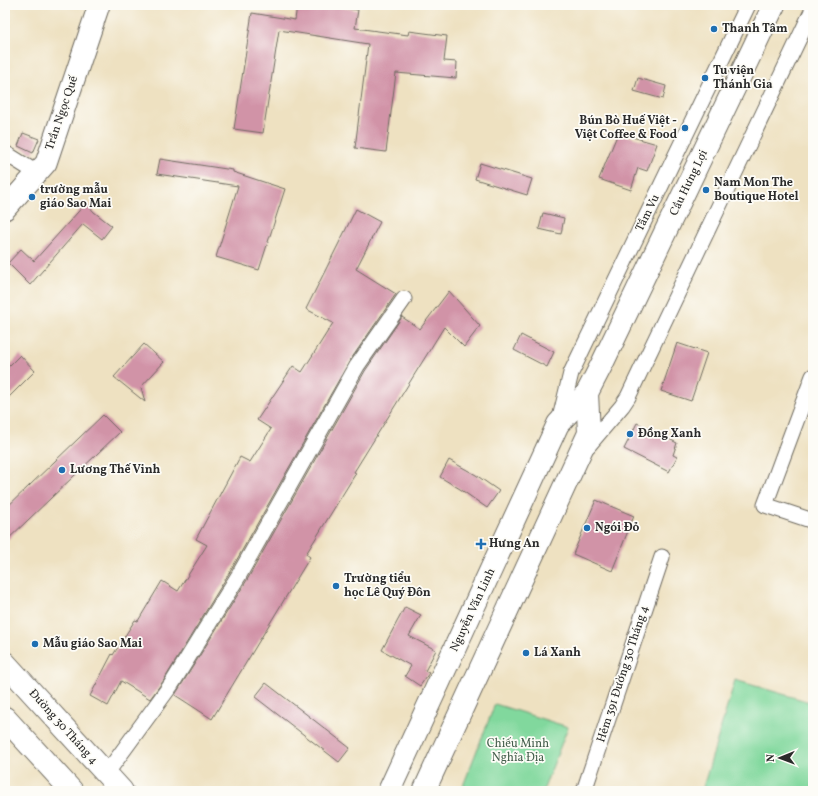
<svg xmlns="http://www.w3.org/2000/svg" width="818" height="796" font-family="Vollkorn,serif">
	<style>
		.green { fill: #81d89d; stroke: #568264 }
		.building { fill: #d193a7 }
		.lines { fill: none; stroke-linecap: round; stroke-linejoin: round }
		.street-casing { stroke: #6f6b60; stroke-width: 17 }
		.secondary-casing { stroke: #6f6b60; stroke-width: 23 }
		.primary-casing { stroke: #6f6b60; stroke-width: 24 }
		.highway-casing { stroke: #6f6b60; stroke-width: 24 }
		.street { stroke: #fff; stroke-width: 15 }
		.secondary { stroke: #fff; stroke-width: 21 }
		.primary { stroke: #fff; stroke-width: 22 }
		.highway { stroke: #fff; stroke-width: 22 }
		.poi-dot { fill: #1f6fb2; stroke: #fdfcf7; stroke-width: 1.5 }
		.labels { text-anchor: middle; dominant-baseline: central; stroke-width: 3.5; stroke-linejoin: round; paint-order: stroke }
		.poi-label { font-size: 12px; font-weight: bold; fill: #2b2b2b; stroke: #fdfcf7; text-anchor: start }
		.street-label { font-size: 12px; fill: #2b2b2b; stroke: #fdfcf7 }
		.park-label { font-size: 12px; fill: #455f4d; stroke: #fdfcf7 }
	</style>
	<rect width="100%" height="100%" fill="#fdfcf7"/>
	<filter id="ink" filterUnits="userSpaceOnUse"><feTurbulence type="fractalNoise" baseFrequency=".025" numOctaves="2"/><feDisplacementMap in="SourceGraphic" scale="8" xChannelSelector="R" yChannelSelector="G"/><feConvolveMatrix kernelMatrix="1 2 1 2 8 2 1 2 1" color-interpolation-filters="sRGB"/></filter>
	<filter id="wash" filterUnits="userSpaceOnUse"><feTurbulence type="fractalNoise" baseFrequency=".012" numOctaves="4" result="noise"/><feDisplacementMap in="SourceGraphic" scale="16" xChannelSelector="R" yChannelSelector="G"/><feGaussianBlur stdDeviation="0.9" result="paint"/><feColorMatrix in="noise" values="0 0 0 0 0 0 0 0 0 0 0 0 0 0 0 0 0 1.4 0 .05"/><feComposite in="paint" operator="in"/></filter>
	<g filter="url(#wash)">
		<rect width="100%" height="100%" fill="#eee1c1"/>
		<g class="green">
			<path d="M735,680L813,703V791H702Z"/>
			<path d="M495,704L568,727L543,791H461Z"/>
		</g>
		<g id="blocks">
			<g class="building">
				<path d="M297,5H325L358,10L355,28L408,35L409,31L447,36L444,61L457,62L456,78L396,73L386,152L355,148L368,44L279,30L263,133L234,129L252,13L295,20Z"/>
				<path d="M638,78L666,86L663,99L634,91Z"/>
				<path d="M23,133L39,139L33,153L18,146Z"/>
				<path d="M618,133L657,144L647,171L638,168L631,190L599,179Z"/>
				<path d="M160,159L233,170V172L285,189L259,270L216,257L238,186L157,174Z"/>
				<path d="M480,163L532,179L527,195L475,179Z"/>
				<path d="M86,203L94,212L112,226L102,239L83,224L30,285L8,263L21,249L34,261Z"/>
				<path d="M356,209L380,222L356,269L396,294L349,362L231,570L164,680L150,699L121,681L108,706L90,696L112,654L113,655L135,620L138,621L162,581L178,591L207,545L196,539L240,457L250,462L271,429L257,420L293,366L302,372L333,323L306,309Z"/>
				<path d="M543,213L564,218L561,234L539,229Z"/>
				<path d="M449,291L480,326L464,347L444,327L354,472L356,473L306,554L310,557L212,719L175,695L247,580L365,371L402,317L420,329Z"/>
				<path d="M521,335L554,352L547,367L514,350Z"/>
				<path d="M677,343L707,353L691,401L661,391Z"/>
				<path d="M144,344L164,362L141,387L145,402L114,377Z"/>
				<path d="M20,355L35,371L5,401V370Z"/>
				<path d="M103,415L120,432L5,542V509Z"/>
				<path d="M637,423L677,443L673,455L677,457L669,472L624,449Z"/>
				<path d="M449,460L476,475L499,491L487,508L460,489L440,477Z"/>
				<path d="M596,500L634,516L612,571L573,554Z"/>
				<path d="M405,607L421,615L409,636L436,650L425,671L429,673L420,686L405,676L411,666L382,650Z"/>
				<path d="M266,683L350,748L339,762L255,697Z"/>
			</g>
		</g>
	</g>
	<g filter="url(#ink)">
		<use href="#blocks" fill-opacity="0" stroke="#6f6b60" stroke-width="1"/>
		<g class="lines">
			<defs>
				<g id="street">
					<path d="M5,153L37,173"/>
					<path d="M813,376L765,505L813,521"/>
					<path d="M559,422L571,373L748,5"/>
					<path d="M588,446L622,406L628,397L813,9"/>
					<path d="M106,774L171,685L239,575L357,366L404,299"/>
					<path d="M584,791L662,557"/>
				</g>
				<path id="secondary" d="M5,209L46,163L99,5"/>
				<g id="primary">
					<path d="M5,663L122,791"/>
					<path d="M5,718L72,791"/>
				</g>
				<g id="highway">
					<path d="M389,791L558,424L587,393L603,362L774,5"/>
					<path d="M424,791L589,433L587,393"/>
				</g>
			</defs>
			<use href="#street" class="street-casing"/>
			<use href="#secondary" class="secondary-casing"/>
			<use href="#primary" class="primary-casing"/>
			<use href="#highway" class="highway-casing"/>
			<use href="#street" class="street"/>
			<use href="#secondary" class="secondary"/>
			<use href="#primary" class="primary"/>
			<use href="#highway" class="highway"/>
		</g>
	</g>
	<g class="poi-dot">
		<circle cx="714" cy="29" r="4"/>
		<circle cx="705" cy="78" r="4"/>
		<circle cx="685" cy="128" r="4"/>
		<circle cx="706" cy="190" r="4"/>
		<circle cx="32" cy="197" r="4"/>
		<circle cx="630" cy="434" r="4"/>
		<circle cx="62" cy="470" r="4"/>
		<circle cx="587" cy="528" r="4"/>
		<path d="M479 538h4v4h4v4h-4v4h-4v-4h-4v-4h4z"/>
		<circle cx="336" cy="586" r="4"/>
		<circle cx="35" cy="644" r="4"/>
		<circle cx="526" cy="653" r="4"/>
	</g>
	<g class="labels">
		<g class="poi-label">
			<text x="722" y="29">Thanh Tâm</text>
			<text x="713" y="71">Tu viện<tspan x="713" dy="14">Thánh Gia</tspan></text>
			<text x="677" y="121" text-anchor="end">Bún Bò Huế Việt -<tspan x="677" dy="14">Việt Coffee &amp; Food</tspan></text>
			<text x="714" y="183">Nam Mon The<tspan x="714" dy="14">Boutique Hotel</tspan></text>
			<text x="40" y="190">trường mẫu<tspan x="40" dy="14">giáo Sao Mai</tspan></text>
			<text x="638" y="434">Đồng Xanh</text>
			<text x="70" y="470">Lương Thế Vinh</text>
			<text x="595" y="528">Ngói Đỏ</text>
			<text x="489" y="544">Hưng An</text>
			<text x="344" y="579">Trường tiểu<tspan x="344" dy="14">học Lê Quý Đôn</tspan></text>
			<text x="43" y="644">Mẫu giáo Sao Mai</text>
			<text x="534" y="653">Lá Xanh</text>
		</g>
		<g class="street-label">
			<text transform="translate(62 113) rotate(-71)">Trần Ngọc Quế</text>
			<text transform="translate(689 183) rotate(-64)">Cầu Hưng Lợi</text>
			<text transform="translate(648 213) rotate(-64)">Tầm Vu</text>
			<text transform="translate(473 610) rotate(-65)">Nguyễn Văn Linh</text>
			<text transform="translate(623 674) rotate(-72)">Hẻm 391 Đường 30 Tháng 4</text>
			<text transform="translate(63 727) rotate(48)">Đường 30 Tháng 4</text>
		</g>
		<g class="park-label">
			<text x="518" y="744">Chiếu Minh<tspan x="518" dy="14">Nghĩa Địa</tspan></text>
		</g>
	</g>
	<rect width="818" height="796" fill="none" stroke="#fdfcf7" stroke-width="20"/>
	<g transform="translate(780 758) rotate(269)" stroke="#fdfcf7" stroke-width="3" paint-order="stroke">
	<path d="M0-3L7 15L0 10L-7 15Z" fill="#2b2b2b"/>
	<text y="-6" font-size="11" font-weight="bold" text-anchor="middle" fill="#2b2b2b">N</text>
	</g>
</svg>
